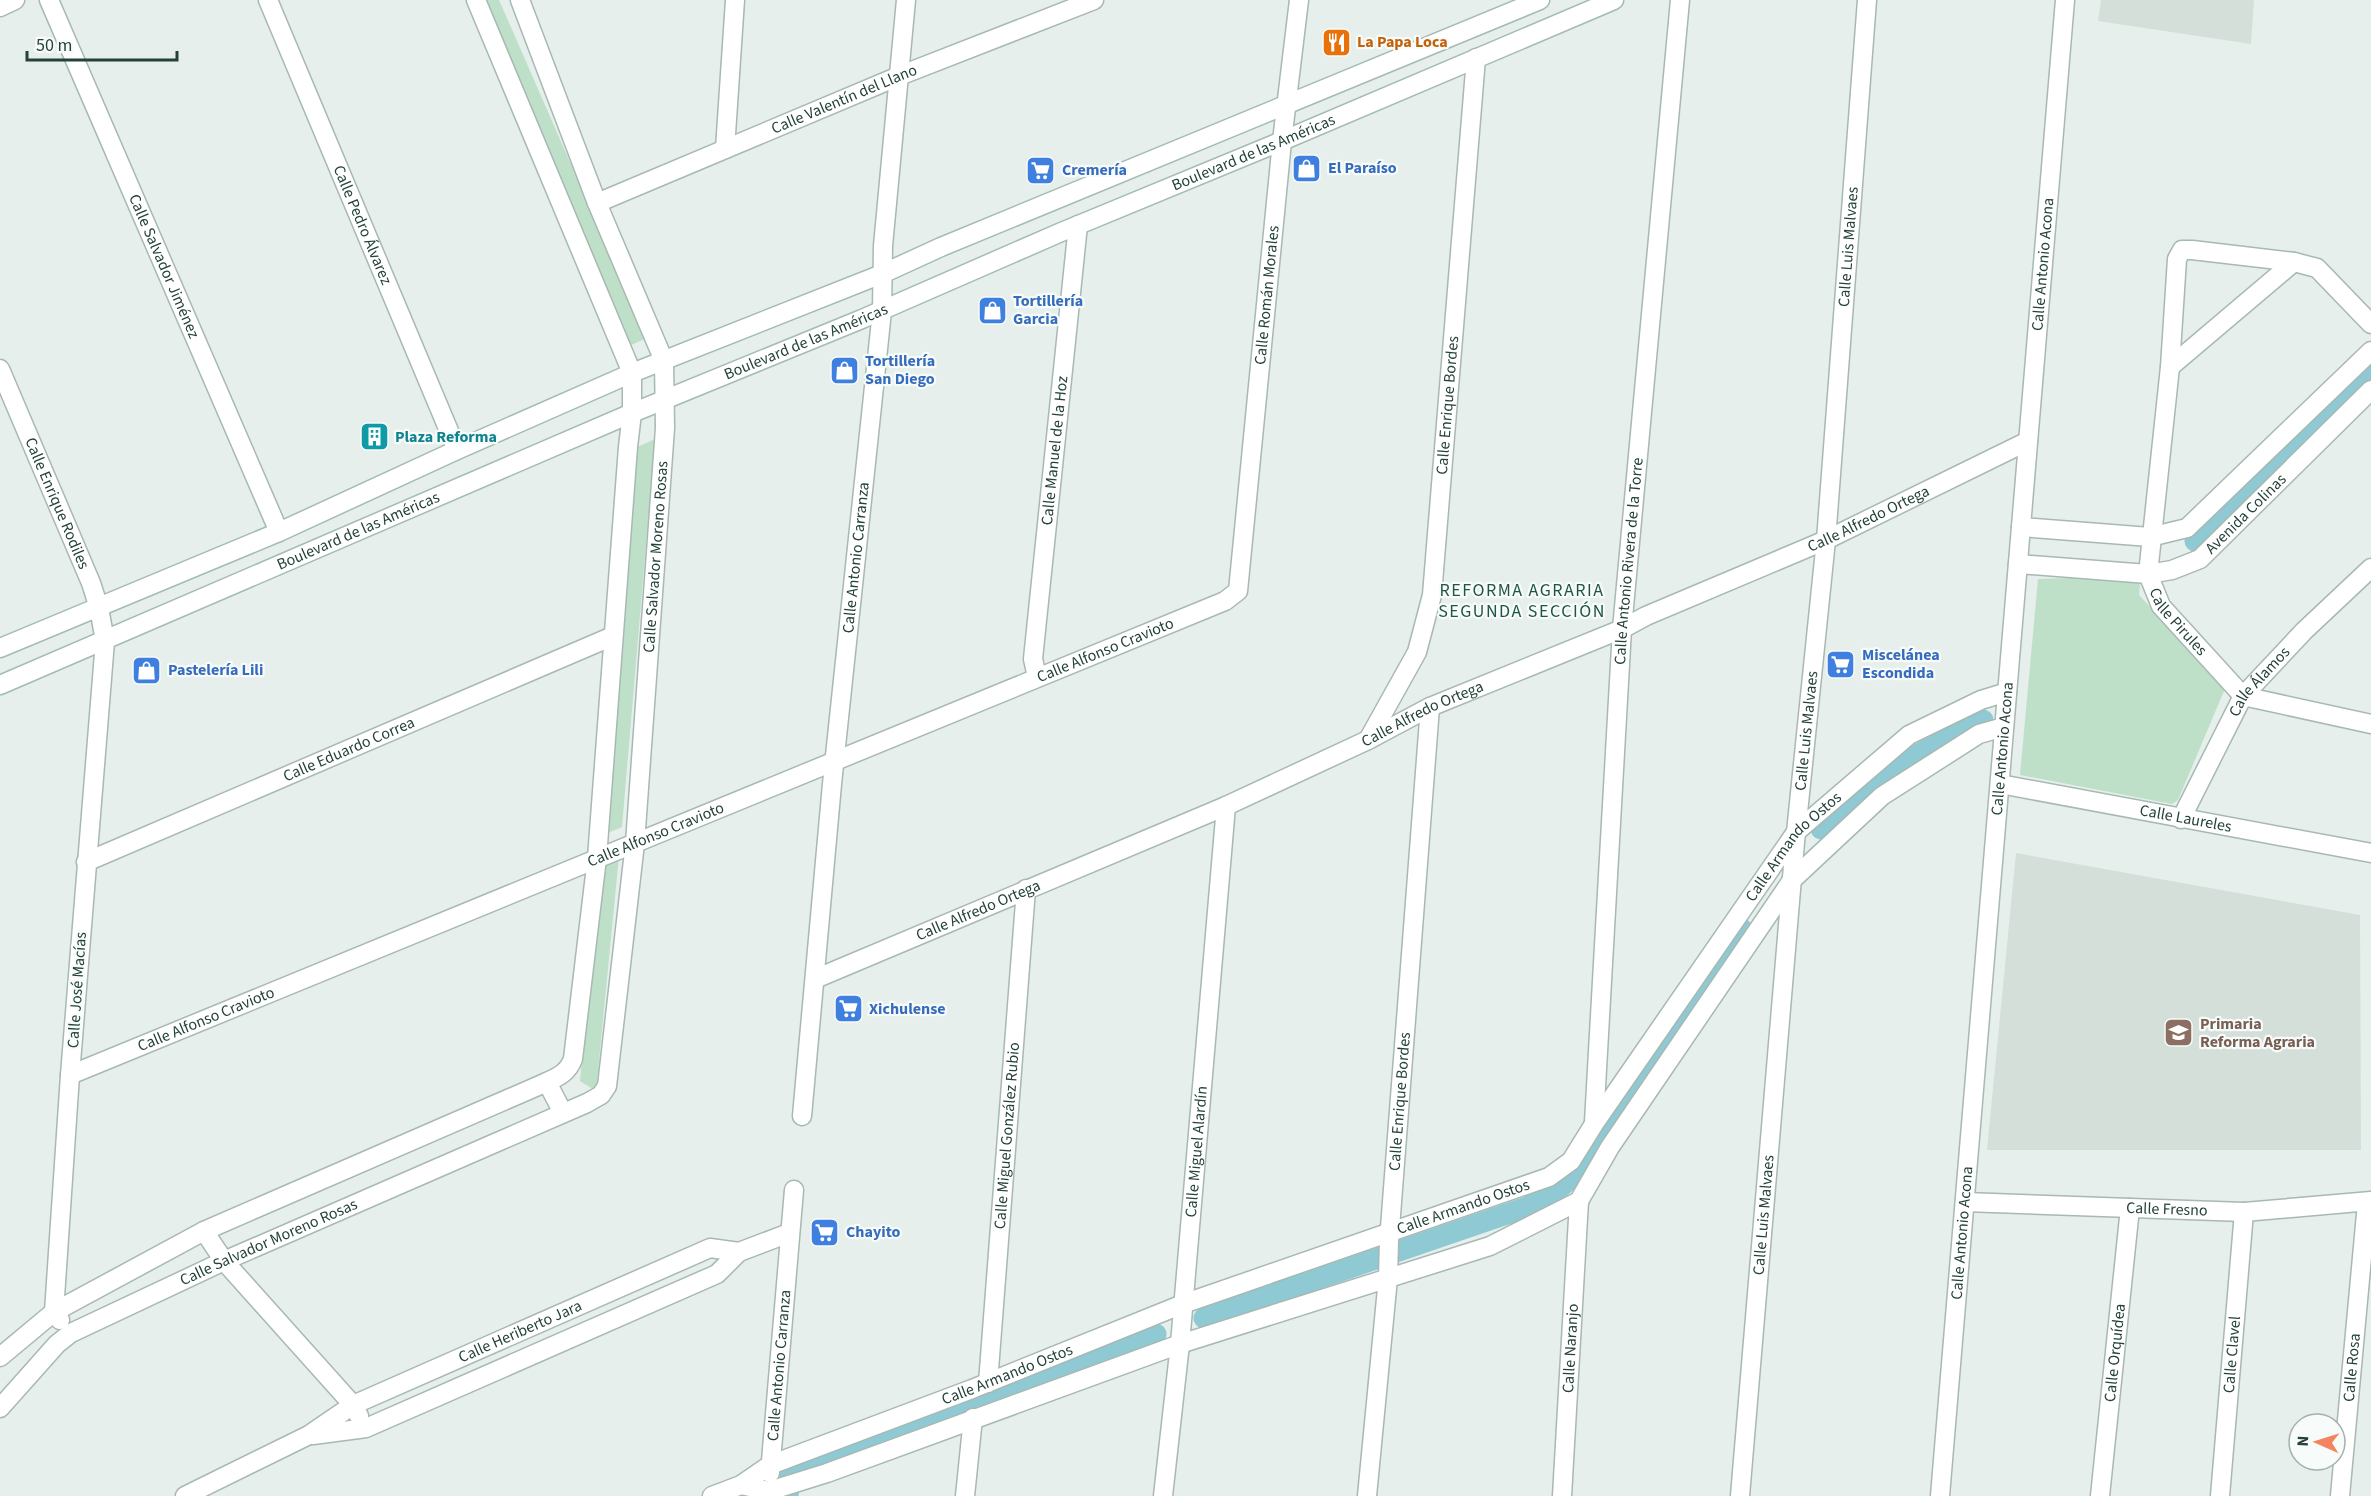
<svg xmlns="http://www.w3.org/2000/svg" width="2371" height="1496" font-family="'Source Sans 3',sans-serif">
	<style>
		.built { fill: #d4dfda }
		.green { fill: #bfe0c8 }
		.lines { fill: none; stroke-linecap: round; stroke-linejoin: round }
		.canal { stroke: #8ec9d4; stroke-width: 21 }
		.minor-casing { stroke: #a8b8b2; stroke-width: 21 }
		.tertiary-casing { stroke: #a8b8b2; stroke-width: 21 }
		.secondary-casing { stroke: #a4bbb3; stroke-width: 21 }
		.minor { stroke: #fff; stroke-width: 18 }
		.tertiary { stroke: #fff; stroke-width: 18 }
		.secondary { stroke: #fff; stroke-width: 18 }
		.labels { text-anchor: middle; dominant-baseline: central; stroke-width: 4.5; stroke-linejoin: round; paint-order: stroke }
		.food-label { font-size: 16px; font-weight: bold; fill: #c56008; stroke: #f7fbf9; text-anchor: start }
		.street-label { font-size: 16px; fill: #24423a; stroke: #f7fbf9 }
		.shop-label { font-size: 16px; font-weight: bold; fill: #366cbe; stroke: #f7fbf9; text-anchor: start }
		.culture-label { font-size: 16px; font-weight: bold; fill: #0d838f; stroke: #f7fbf9; text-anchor: start }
		.education-label { font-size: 16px; font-weight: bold; fill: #785e54; stroke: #f7fbf9; text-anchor: start }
		.neighbourhood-label { font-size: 18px; letter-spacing: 1.5px; fill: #1f5548; stroke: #f7fbf9 }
	</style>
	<rect width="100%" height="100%" fill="#e6efeb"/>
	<g class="built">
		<path d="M2101,0H2254L2251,44L2098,21Z"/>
		<path d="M2016,853L2360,915L2361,1150H1987Z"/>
	</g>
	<g class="green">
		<path d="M486,0H499L647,338L631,345Z"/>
		<path d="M655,439L622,827L603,835L635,448Z"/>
		<path d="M2123,576L2137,578L2140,585L2139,595L2223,685L2224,691L2178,800L2172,804L2020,775L2038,579Z"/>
		<path d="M619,856L596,1091L580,1081L601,862Z"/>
	</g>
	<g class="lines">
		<g class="canal">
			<path d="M2195,541L2371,375"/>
			<path d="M1821,829L1901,763L1983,720"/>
			<path d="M1204,1318L1527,1207L1561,1187L1579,1171L1741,928"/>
			<path d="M788,1496L791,1469L1156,1334"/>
		</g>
		<defs>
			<g id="minor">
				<path id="s1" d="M49,0L279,532"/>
				<path id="s2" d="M268,0L457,450"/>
				<path d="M0,7L15,0"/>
				<path d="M725,149L735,0"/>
				<path id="s3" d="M597,203L899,76L1094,0"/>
				<path id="s4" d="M2371,324L2317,268L2294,262L2192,250H2182L2177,259L2170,367L2148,574L2161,606L2243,696L2371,724"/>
				<path d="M2170,367L2294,262"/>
				<path id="s5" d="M0,369L91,583L99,608L105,641L70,1075L54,1312L60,1320"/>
				<path d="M2021,527L2150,537L2187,528L2371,351"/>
				<path id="s6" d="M2018,564L2148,574L2172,570L2200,559L2371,390"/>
				<path id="s7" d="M1037,677L1033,659L1078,225"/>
				<path id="s8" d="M1368,740L1417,652L1432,595L1476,58"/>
				<path id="s9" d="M2000,784L2371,853"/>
				<path id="s10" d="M2181,819L2243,696L2304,631L2371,568"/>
				<path id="s11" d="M86,862L613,636"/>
				<path id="s12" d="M815,979L1226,806L1368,740L1430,707L1622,629L1646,616L1826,540L2028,441"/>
				<path id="s13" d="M70,1075L1225,601L1238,591L1282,141L1299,0"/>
				<path d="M547,1082L563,1113"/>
				<path id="s14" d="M802,1116L832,784L882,311"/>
				<path id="s15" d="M1594,1122L1622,629L1680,0"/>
				<path id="s16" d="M1965,1202L2244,1212L2371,1201"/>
				<path d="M204,1231L224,1261L353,1405L359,1416"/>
				<path d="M0,1357L54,1312L204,1231L547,1082C560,1076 568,1072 573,1059L597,858L628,447L632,413V373L476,0"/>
				<path id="s17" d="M988,1383L1026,889"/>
				<path id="s18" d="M0,1408L57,1344L71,1333L224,1261L587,1103L601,1095L607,1086L635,843L665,428L664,361L597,203L520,0"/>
				<path d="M313,1435L366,1428L717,1274L739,1252L789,1233"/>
				<path id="s19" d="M770,1473L794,1190"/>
				<path d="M741,1485L769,1491L827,1473L1180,1344L1490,1246L1579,1201L1610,1147L1792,880L1882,796L1979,734L2004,727"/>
				<path id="s20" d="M185,1496L309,1435L353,1405L710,1248L739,1252"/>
				<path id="s21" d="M712,1496L741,1485L770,1465L972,1389L1183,1304L1549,1177L1571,1161L1594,1124L1796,832L1909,735L1981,700L2007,692"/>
				<path d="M965,1496L973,1418"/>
				<path id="s22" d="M1163,1496L1180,1344L1226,806"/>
				<path id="s23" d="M1367,1496L1388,1278L1389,1241L1430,707"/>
				<path id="s24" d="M1562,1496L1579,1201"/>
				<path id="s25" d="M1740,1496L1795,842L1826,540L1867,0"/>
				<path id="s26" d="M2100,1496L2130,1208"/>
				<path id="s27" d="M2220,1496L2244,1212"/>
				<path id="s28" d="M2340,1496L2367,1203"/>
			</g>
			<g id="tertiary">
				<path d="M882,311L883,246L906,0"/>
				<path id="s29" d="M1940,1496L2065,0"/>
			</g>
			<g id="secondary">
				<path d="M0,648L279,532L457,450L632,373L882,274L941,247L1540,0"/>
				<path id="s30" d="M0,685L632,413L862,319L1059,233L1282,141L1614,0"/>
			</g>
		</defs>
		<use href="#minor" class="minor-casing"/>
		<use href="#tertiary" class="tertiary-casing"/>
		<use href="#secondary" class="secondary-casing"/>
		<use href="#minor" class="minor"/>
		<use href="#tertiary" class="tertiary"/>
		<use href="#secondary" class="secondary"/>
	</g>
	<defs>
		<symbol id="restaurant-square" viewBox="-11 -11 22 22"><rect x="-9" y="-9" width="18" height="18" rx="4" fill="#e8710a" stroke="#f7fbf9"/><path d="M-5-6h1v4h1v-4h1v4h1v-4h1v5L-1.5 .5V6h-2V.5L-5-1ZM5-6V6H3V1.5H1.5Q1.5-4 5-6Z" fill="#fff"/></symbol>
		<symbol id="shop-square" viewBox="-11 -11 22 22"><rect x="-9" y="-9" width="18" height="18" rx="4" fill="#3f7fe0" stroke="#f7fbf9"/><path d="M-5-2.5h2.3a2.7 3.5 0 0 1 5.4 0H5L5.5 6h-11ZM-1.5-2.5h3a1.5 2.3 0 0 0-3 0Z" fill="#fff"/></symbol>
		<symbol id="supermarket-square" viewBox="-11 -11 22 22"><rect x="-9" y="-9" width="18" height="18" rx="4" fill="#3f7fe0" stroke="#f7fbf9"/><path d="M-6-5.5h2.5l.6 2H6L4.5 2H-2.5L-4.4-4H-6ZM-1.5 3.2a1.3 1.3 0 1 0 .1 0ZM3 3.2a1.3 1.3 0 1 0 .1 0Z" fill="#fff"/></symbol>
		<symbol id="building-square" viewBox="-11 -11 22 22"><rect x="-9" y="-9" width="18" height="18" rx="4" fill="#0f9aa8" stroke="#f7fbf9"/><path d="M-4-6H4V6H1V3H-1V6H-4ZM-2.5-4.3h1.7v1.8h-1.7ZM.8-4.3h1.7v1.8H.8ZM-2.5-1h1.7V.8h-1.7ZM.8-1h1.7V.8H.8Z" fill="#fff"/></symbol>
		<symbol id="school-square" viewBox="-11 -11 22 22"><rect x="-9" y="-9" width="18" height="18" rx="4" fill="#8d6e63" stroke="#f7fbf9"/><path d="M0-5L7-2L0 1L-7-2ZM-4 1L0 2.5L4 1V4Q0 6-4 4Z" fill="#fff"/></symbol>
	</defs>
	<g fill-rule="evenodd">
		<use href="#restaurant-square" x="1320" y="26" width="33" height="33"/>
		<use href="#shop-square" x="1290" y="152" width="33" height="33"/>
		<use href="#supermarket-square" x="1024" y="154" width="33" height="33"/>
		<use href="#shop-square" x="976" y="294" width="33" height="33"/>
		<use href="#shop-square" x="828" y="354" width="33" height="33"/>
		<use href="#building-square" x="358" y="420" width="33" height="33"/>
		<use href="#supermarket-square" x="1824" y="648" width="33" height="33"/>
		<use href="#shop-square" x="130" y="654" width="33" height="33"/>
		<use href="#supermarket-square" x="832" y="992" width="33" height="33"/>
		<use href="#school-square" x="2162" y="1016" width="33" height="33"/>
		<use href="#supermarket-square" x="808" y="1216" width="33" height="33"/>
	</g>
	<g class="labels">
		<g class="food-label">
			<text x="1357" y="42">La Papa Loca</text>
		</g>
		<g class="street-label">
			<text stroke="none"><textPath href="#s3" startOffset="268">Calle Valentín del Llano</textPath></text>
			<text stroke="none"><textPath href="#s30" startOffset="1362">Boulevard de las Américas</textPath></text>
			<text stroke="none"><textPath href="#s2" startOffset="244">Calle Pedro Álvarez</textPath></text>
			<text stroke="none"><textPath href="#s25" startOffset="1254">Calle Luis Malvaes</textPath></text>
			<text stroke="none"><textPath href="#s29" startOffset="1236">Calle Antonio Acona</textPath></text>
			<text stroke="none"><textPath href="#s1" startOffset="290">Calle Salvador Jiménez</textPath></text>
			<text stroke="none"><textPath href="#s13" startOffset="1562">Calle Román Morales</textPath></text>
			<text stroke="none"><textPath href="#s30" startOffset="876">Boulevard de las Américas</textPath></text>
			<text stroke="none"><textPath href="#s8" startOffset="350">Calle Enrique Bordes</textPath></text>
			<text stroke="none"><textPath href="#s7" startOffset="228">Calle Manuel de la Hoz</textPath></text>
			<text stroke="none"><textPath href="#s5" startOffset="146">Calle Enrique Rodiles</textPath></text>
			<text stroke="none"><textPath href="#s6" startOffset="249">Avenida Colinas</textPath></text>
			<text stroke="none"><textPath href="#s12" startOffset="1150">Calle Alfredo Ortega</textPath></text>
			<text stroke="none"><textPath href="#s30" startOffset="390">Boulevard de las Américas</textPath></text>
			<text stroke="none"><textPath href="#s18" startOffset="1227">Calle Salvador Moreno Rosas</textPath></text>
			<text stroke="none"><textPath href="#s14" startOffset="561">Calle Antonio Carranza</textPath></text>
			<text stroke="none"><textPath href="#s15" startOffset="562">Calle Antonio Rivera de la Torre</textPath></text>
			<text stroke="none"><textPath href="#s4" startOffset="598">Calle Pirules</textPath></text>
			<text stroke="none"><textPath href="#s13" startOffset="1119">Calle Alfonso Cravioto</textPath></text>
			<text stroke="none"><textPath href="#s10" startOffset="159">Calle Álamos</textPath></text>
			<text stroke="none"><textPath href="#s12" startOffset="663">Calle Alfredo Ortega</textPath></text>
			<text stroke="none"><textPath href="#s25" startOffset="768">Calle Luis Malvaes</textPath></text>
			<text stroke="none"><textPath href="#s29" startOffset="750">Calle Antonio Acona</textPath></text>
			<text stroke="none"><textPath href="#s11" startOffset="286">Calle Eduardo Correa</textPath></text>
			<text stroke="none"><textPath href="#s9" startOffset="189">Calle Laureles</textPath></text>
			<text stroke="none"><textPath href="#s13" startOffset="633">Calle Alfonso Cravioto</textPath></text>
			<text stroke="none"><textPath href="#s21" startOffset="1310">Calle Armando Ostos</textPath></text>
			<text stroke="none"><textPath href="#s12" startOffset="177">Calle Alfredo Ortega</textPath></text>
			<text transform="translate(77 990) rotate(-86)">Calle José Macías</text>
			<text stroke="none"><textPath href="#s13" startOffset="147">Calle Alfonso Cravioto</textPath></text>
			<text stroke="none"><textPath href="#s23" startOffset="396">Calle Enrique Bordes</textPath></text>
			<text stroke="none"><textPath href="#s17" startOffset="248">Calle Miguel González Rubio</textPath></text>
			<text stroke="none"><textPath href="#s22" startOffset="346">Calle Miguel Alardín</textPath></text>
			<text stroke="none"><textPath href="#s21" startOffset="806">Calle Armando Ostos</textPath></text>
			<text stroke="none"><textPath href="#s16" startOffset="202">Calle Fresno</textPath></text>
			<text stroke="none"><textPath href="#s25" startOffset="282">Calle Luis Malvaes</textPath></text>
			<text stroke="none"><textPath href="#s29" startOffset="264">Calle Antonio Acona</textPath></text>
			<text stroke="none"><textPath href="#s18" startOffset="321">Calle Salvador Moreno Rosas</textPath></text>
			<text stroke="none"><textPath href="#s20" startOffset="374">Calle Heriberto Jara</textPath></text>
			<text stroke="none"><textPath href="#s24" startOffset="148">Calle Naranjo</textPath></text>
			<text stroke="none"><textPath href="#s26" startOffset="144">Calle Orquídea</textPath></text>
			<text stroke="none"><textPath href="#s27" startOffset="142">Calle Clavel</textPath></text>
			<text stroke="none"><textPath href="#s19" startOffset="108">Calle Antonio Carranza</textPath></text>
			<text stroke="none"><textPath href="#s28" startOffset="129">Calle Rosa</textPath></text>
			<text stroke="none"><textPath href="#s21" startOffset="320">Calle Armando Ostos</textPath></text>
		</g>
		<g class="shop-label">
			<text x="1328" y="168">El Paraíso</text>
			<text x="1062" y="170">Cremería</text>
			<text x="1013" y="301">Tortillería<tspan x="1013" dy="18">Garcia</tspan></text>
			<text x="865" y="361">Tortillería<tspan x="865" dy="18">San Diego</tspan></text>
			<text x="1862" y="655">Miscelánea<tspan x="1862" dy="18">Escondida</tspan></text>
			<text x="168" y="670">Pastelería Lili</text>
			<text x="869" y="1009">Xichulense</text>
			<text x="846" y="1232">Chayito</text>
		</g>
		<g class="culture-label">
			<text x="395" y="437">Plaza Reforma</text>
		</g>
		<g class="education-label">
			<text x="2200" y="1024">Primaria<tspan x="2200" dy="18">Reforma Agraria</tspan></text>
		</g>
		<g class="neighbourhood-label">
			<text x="1522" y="590">REFORMA AGRARIA<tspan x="1522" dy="21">SEGUNDA SECCIÓN</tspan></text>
		</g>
	</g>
	<g transform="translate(2317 1442) rotate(273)"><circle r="28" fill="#f7fbf9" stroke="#a3b1ad" stroke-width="1.5"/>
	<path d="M0-4.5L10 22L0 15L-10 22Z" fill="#f4845f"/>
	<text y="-9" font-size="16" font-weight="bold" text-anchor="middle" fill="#24423a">N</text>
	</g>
	<path d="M27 51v9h150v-9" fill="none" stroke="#24423a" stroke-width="3"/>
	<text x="36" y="51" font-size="18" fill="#24423a" stroke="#f7fbf9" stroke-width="4.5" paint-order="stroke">50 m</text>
</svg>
